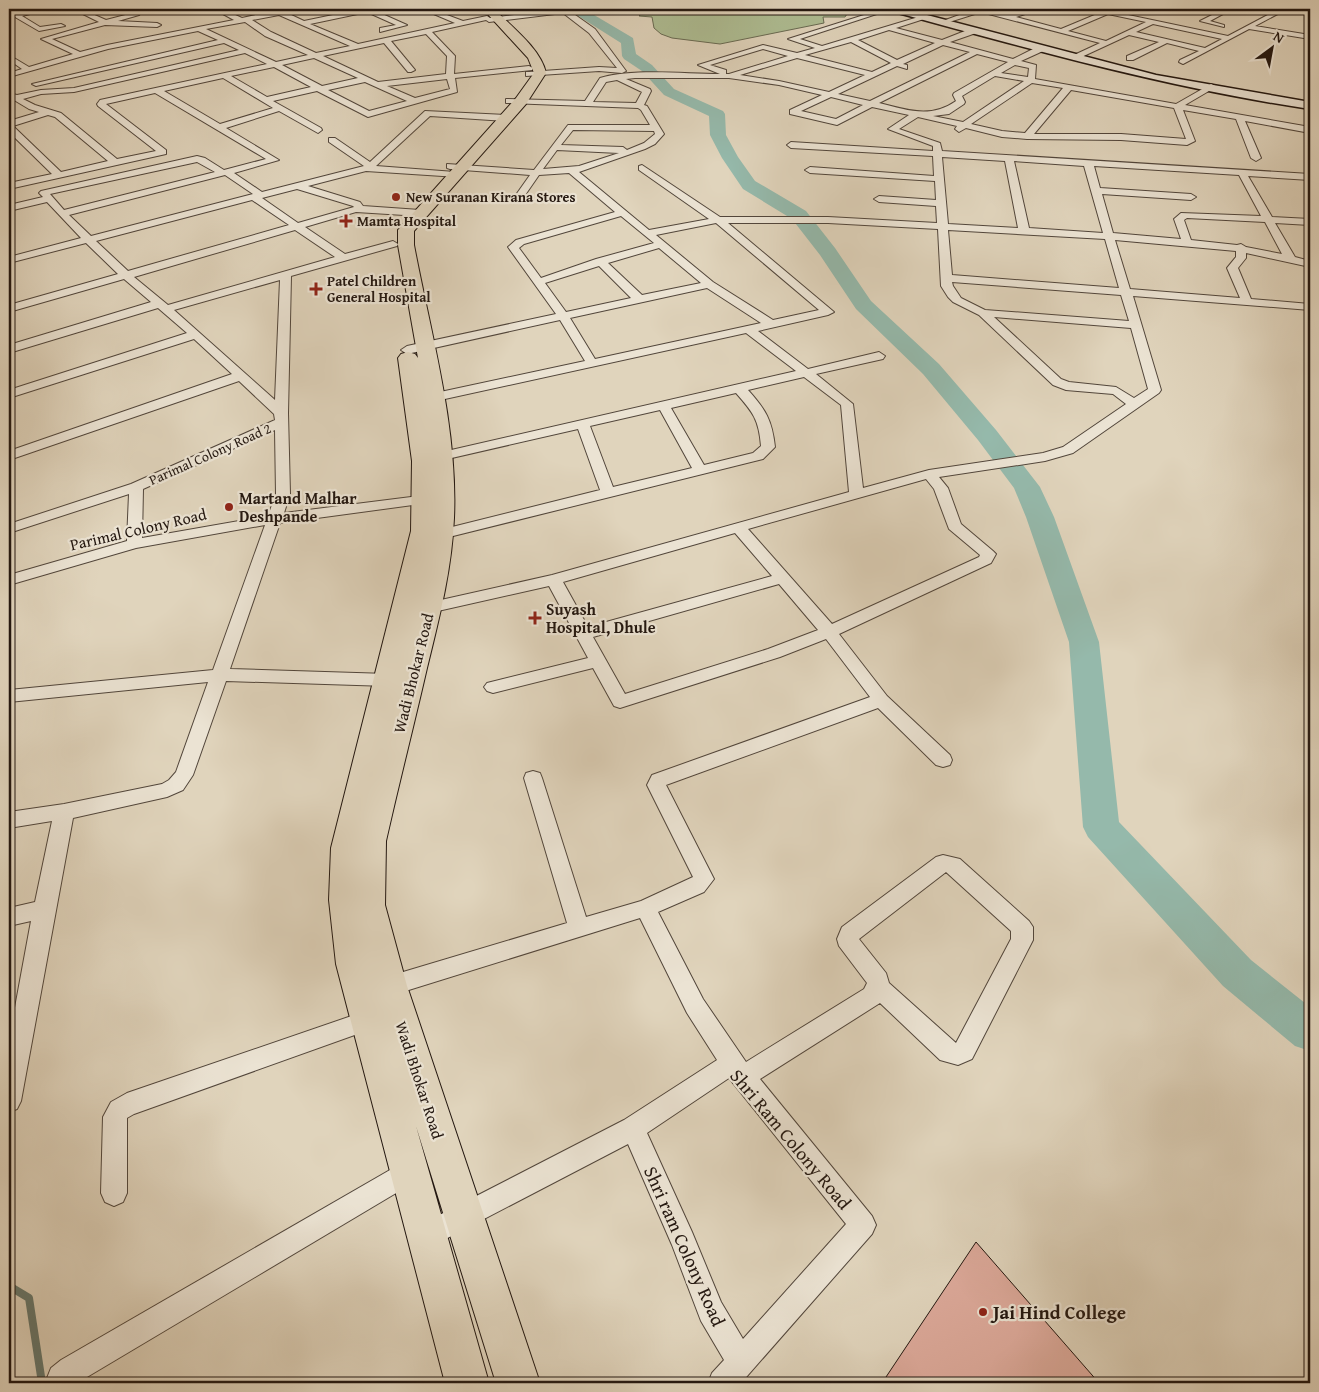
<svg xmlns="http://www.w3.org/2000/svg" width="1319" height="1392" font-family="'Gentium Book Plus',serif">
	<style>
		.green { fill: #aebd93; stroke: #686a52 }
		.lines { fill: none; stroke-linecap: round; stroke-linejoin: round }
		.stream { stroke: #67786d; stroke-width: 8 }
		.river { fill: #95b9ab; fill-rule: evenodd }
		.building { fill: #dca99a; stroke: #231710 }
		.street-casing { stroke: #52463b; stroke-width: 2 }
		.secondary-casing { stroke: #231710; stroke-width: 3 }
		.primary-casing { stroke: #231710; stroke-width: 2 }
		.street { fill: #ebe3d3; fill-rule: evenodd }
		.secondary { fill: #ebe3d3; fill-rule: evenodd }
		.primary { fill: #e0d4bc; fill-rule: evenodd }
		.poi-dot { fill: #8f2418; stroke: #ebe3d3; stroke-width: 2 }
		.labels { text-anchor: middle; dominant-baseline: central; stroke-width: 4.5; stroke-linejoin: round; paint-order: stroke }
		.far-poi-label { font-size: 14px; font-weight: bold; fill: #231710; stroke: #ebe3d3; text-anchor: start }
		.far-street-label { font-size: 14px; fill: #231710; stroke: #ebe3d3 }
		.poi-label { font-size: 16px; font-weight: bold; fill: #231710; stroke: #ebe3d3; text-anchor: start }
		.street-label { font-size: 16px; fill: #231710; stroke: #ebe3d3 }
		.near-street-label { font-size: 19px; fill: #231710; stroke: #ebe3d3 }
		.near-poi-label { font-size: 19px; font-weight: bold; fill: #231710; stroke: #ebe3d3; text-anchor: start }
	</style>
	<rect width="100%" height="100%" fill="#e0d4bc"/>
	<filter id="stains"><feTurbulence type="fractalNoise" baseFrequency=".004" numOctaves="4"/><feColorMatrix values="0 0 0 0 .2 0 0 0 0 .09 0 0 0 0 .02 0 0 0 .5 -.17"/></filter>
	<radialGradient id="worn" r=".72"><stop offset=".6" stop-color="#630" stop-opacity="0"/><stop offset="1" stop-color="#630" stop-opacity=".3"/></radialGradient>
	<path class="green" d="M647,9H842L847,14L845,17H823L824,23L720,44L672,38L661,34L654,28L652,17L639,16Z"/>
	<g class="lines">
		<path class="stream" d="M9,1286L29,1298L42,1383"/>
		<path class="river" d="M570,9H584L633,38L636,54L652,65L674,89L723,111L725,114L726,135L738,157L755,181L806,211L835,248L871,301L939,364L996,430L1040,487L1054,517L1099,642L1119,822L1251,960L1310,1007V1051L1295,1046L1223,986L1088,837L1083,827L1069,642L1026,517L1014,488L978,440L923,374L856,309L820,255L792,219L743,189L722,158L710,135L709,116L664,95L642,71L624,59L622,56L621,43L572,12Z"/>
	</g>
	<path class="building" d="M976,1242L1099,1383H882Z"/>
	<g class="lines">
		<defs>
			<g id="street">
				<path d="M38,9H50L22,16L40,27L61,24L65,26L39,31L15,17L9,18V14Z"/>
				<path d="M73,9H81L106,20L137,12L140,14L139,15L118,21L157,23L161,25L157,27L105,25L52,39L80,52L107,45L234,20L214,9H222L242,18L278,10L301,9L287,13L304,21L362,9H371L407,25L380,32V28L396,25L367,12L310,24L358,44L455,23L422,9H431L463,21L487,16L490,18L564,9H582L571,12L595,29L626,71L622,73L599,71L526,76V72H529L599,67L617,68L589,33L563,13L489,22L486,20L432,32L455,56L454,74L529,66L533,68L532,70L455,78L457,92L368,117L317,91L273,101L321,128L322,130L318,133L279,111L226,128L279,160L234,173L262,192L364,166L329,142V138H335L370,162L425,111L506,115L510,118L506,121L430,116L376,166L455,172L460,175L458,177L366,171L308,186L360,202L363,206L420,210L425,213L420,216L356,212L305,227L345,254L393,241L398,244L397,246L291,276L288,413L290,494L284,513L435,494L440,495L442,498L440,501L435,502L280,523L230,669L388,674L394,676L397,680L394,684L388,686L226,681L193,775L183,790L167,797L73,818L21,1101L17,1109L9,1112V1040L31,921L9,926V908L35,902L52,821L9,828V812L64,804L162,784L169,780L176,772L208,682L9,702V690L213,670L265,525L136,548L9,585V575L127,541L129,494L9,533V524L131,484L275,420L274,414L239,381L9,460V451L232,374L194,339L9,398V390L187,333L158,308L9,353V345L151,302L124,279L9,312V305L118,274L86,243L9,263V257L81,238L47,202L9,211V205L43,197L39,193L41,191L197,156L205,158L224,170L266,159L155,93L106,104L166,150V154L9,189V183L52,174L9,132V121L39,112L29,109L9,97V93L17,95L41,90L74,88L239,50L224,43L36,86L32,84L218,40L198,31L108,49L9,77V73L22,69L9,60V55L29,67L73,54L41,39L99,22ZM279,15L350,46L316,53L271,32L252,20ZM245,22L265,36L308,55L276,62L206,29ZM426,34L447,56L446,74L378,82L323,56L384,43L408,72H411L415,70L391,41ZM245,53L267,64L100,100L97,104L98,106L156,151L117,159L61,113L35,105L23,99L41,94L74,92ZM314,58L358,78L322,86L282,65ZM274,67L311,87L267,97L231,76ZM223,78L273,108L220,124L164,91ZM447,79L450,89L415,98L387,86ZM365,82L407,101L369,111L328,90ZM48,115L55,117L108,161L61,172L13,126ZM197,162L215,172L64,210L50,194ZM225,175L253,194L91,236L69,215ZM297,189L353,206L354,207L298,223L262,198ZM252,200L289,225L128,271L96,241ZM295,230L335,257L168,305L134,277ZM280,280L275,400L174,310ZM275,430L276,494L268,516L142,538L143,489Z"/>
				<path d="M883,9H892L800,39L822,46L925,15L927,16V18L896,28L942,40L970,29H976V33L950,42L1013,59L1037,47H1043V51L1021,61L1036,65L1035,79L1176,104L1211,84L1215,86L1214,88L1185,105L1310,127V133L1245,121L1261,158L1256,161L1251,158L1236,119L1183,110L1195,141L1187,145L1121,140L1027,139L1002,137L966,128L959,132L955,129L957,126L918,117L899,129L940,143L942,151L1310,174V180L1248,176L1272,217L1310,219V225L1275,223L1295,257L1310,261V267L1246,253V258L1238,268L1251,299L1310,304V310L1133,296L1161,390L1159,393L1073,453L1045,461L939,477L948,488L961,524L993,551L996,554L991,563L839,634L887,696L950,755L952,760L950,765L943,767L936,765L878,708L666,785L714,879L704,892L658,912L703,999L746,1062L864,989L867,983L839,946L837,939L842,927L936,857L943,855L960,859L1029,921L1033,927V940L972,1059L958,1065L940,1060L880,1003L760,1079L872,1216L876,1225L872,1234L741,1383H708L712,1373L724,1360L701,1321L672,1245L628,1144L436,1244L427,1248L418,1244L414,1235L418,1226L624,1120L717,1060L687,1013L640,918L383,998L375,995L372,988L375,981L383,978L567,923L524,778L526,773L533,771L540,773L542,778L586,917L641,901L693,877L647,785L652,775L870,697L826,639L780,657L620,708L614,706L593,668L493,693L487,691L484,687L487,683L588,658L549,586L429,613L423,612L421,608L423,604L552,575L849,492L841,405L804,377L748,390C766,410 772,420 775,447L763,459L441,539L436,537L434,534L436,531L600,490L578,429L430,463L423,459L425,456L796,371L746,333L422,404L417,403L416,400L417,397L585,361L560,320L407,354L401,350L407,346L556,314L508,247L516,240L615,212L569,173L539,175L521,201L518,202L513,199L530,175L450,169L447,168V164L534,170L568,125H650L641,110L638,108L509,103H506V99L585,101L600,78C632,68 686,74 720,74L698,65L763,45L797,53L815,48L788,39ZM889,30L935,43L897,60L858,40ZM851,42L891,63L872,72L805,55ZM943,45L970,52L870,101L838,94L897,66L907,69V65L903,64ZM763,49L788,56L729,74H726V70L710,65ZM977,54L1008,62L954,93L953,95L956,101C930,119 908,110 879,103ZM797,58L865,75L829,92L779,81L740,75ZM1015,65L1029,68L1028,77L1001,73ZM995,76L1024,81L963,122L933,116L949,114L964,104L965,102L962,96ZM635,78H729L779,85L822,95L790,110V114L837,125L872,107L909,115L888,129L933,146V151L791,142L787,145L791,148L933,156L934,176L810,167L805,170L810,173L935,181L936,200L879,196L874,199L879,202L936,206L937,223L828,217H720L642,165L639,166V170L709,219L649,230L579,172L645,149L655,144L664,134L647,106L644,105L651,91L650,89L626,79ZM617,80L642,92L636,103L593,102L606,82ZM1032,83L1063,88L1025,133L1002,131L971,124ZM1071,90L1174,108L1186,139L1121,134H1034ZM831,97L863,105L836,119L801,111ZM573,130L654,131L655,134L644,143L627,150L623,147L561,145ZM557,150L619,153L579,166L543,169ZM942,157L1005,161L1018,228L948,224ZM1014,161L1084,166L1103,233L1029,228ZM1094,166L1239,175L1261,216L1181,213L1174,219L1181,239L1113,233L1102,194L1191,200L1196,197L1191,194L1100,188ZM621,216L654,243L596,259L541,278L519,248L524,244ZM1187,218L1265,222L1282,254L1246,247L1241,244L1237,245L1191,240L1184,220ZM716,223L819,310L773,320L713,282L656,235ZM728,223H828L938,229L941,286L948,297L953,302L979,315L1053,385L1066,390L1113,394L1126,404L1063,447L1043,453L929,470L863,488L853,404L816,374L883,359L885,356L879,352L808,369L758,331L828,315L834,312ZM948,230L1105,239L1119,288L952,275ZM1115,240L1236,251V257L1227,268L1240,298L1130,289ZM659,248L701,283L642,295L608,263ZM599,266L631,298L566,312L545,283ZM952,282L1121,295L1129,321L985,310L961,298L953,286ZM707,288L761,323L595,359L570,318ZM994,317L1131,328L1148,389L1134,398L1116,387L1069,382L1061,379ZM736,393C753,412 759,420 761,446L753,453L704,465L671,408ZM660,410L692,468L613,487L590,426ZM926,479L934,489L949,529L980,555L979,557L832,624L748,529ZM735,533L772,576L588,627L563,582ZM779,584L818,630L768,649L625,694L593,637ZM946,872L1011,931V939L956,1043L889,983L886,973L859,939ZM729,1078L846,1224L743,1339L721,1302L692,1232L647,1133Z"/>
				<path d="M973,9H987L1008,15L1030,9H1040L1016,17L1061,29L1109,9H1118L1114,12L1228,36L1279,9H1287L1255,26L1310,35V39L1249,29L1183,64L1179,62L1180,60L1199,51L1167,43L1133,60H1127V56L1159,42L1129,35L1075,60L1071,58L1072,56L1100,43L981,12L943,24L940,22L973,10ZM1108,14L1146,22L1106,41L1068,31ZM1153,24L1222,39L1205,48L1136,32Z"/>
				<path d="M1163,9H1177L1188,12L1185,14Z"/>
				<path d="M1224,9H1232L1210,21L1224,25V27L1200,21Z"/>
				<path d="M369,1010L377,1013L380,1020L377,1027L134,1114L127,1118V1193L123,1202L114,1206L105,1202L101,1193L103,1117L111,1102L127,1093Z"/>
				<path d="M409,1159L418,1162L421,1171L418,1180L77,1383H45L51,1368L61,1360Z"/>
			</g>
			<path id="secondary" d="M889,9H904L1156,75L1310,102V109C1168,88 1029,49 891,11Z"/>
			<path id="primary" d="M483,9H494C511,26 541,49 546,73L526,104L414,231V245C431,335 458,427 454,518C452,569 439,619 427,668C414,725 399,783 386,841L385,905L407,986L540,1383H496L416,1126L489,1383H445L336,964L329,900L331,848L411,531L412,461L398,358L401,354L408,352L415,354L418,358L398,245V230L516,98L534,73L528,58Z"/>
		</defs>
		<use href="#street" class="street-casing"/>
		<use href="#secondary" class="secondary-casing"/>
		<use href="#primary" class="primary-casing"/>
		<use href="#street" class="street"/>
		<use href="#secondary" class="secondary"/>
		<use href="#primary" class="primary"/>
	</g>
	<g class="poi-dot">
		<circle cx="396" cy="197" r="5"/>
		<path d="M343.5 213.5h5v5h5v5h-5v5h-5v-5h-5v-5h5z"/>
		<path d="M313.5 281.5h5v5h5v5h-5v5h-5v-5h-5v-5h5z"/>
		<circle cx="229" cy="507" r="5"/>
		<path d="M532.5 610.5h5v5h5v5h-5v5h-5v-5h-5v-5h5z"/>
		<circle cx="983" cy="1312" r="5"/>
	</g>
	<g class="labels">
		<g class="far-poi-label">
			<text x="406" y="197">New Suranan Kirana Stores</text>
			<text x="357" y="221">Mamta Hospital</text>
			<text x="327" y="281">Patel Children<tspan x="327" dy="16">General Hospital</tspan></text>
		</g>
		<g class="far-street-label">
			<text transform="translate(210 454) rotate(-24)">Parimal Colony Road 2</text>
		</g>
		<g class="poi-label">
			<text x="239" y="498">Martand Malhar<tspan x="239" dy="18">Deshpande</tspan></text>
			<text x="546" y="609">Suyash<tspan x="546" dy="18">Hospital, Dhule</tspan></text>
		</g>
		<g class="street-label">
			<text transform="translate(138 529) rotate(-13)">Parimal Colony Road</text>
			<text transform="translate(413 673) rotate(-76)">Wadi Bhokar Road</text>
			<text transform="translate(420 1080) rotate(72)">Wadi Bhokar Road</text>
		</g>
		<g class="near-street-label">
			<text transform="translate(791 1139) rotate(50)">Shri Ram Colony Road</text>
			<text transform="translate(685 1246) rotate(66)">Shri ram Colony Road</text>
		</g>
		<g class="near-poi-label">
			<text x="993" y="1312">Jai Hind College</text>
		</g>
	</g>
	<rect width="1319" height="1392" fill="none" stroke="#e0d4bc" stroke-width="30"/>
	<rect x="10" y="10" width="1299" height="1372" fill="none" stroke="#231710" stroke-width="2.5"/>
	<rect x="15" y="15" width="1289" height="1362" fill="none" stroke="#231710"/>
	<g transform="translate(1272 48) rotate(32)" stroke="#ebe3d3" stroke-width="4" paint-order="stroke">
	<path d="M0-4L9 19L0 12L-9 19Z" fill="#231710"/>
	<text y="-8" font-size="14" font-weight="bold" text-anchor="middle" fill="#231710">N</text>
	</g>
	<rect width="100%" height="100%" filter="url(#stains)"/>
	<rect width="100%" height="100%" fill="url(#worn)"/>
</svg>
